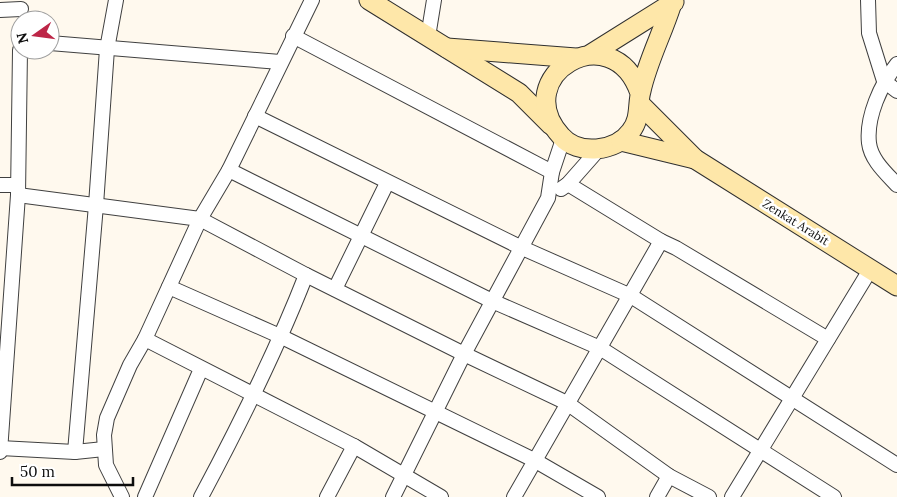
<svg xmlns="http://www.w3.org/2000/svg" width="897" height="497" font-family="Lora,serif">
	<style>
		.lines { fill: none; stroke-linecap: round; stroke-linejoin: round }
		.street-casing { stroke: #404040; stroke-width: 16 }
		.secondary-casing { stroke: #2f2f2f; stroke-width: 21 }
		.street { stroke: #fff; stroke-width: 14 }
		.secondary { stroke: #fee7a9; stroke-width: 19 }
		.labels { text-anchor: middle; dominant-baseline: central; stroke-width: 5; stroke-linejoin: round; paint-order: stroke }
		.street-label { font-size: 12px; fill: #0d0d0d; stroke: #fff }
	</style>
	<rect width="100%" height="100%" fill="#fff9ee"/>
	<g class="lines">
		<defs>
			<g id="street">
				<path d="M868,0L869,33L884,81L897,91"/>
				<path d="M0,10L21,9"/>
				<path d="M293,36L552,172"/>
				<path d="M428,37L434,0"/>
				<path d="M50,43L280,62"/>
				<path d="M897,64C881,84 866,117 869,143C871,160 886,173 897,185"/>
				<path d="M255,116L520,247L631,296L897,465"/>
				<path d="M229,170L492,301L600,348L834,497"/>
				<path d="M568,184L661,241"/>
				<path d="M0,185H18"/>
				<path d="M561,189L568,184L598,150"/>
				<path d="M18,195L200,219L306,275L464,354L567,403L669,476L709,497"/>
				<path d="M169,287L282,337L534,460L598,497"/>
				<path d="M335,289L387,183"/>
				<path d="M145,339L354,446L441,497"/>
				<path d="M0,448L75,452L104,449"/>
				<path d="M0,452L18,195L20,50"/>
				<path d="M75,452L96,205L107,49L116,0"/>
				<path d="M122,497L106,465L104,435L107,418L130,365L145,339L200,219L229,170L312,0"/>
				<path d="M145,497L201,369"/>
				<path d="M201,497C240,424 276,352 306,275"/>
				<path d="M327,497L354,446"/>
				<path d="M393,497L464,354L548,198L552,172L563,139"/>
				<path d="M514,497L661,241L676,248L828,339"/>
				<path d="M657,497L669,476"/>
				<path d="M732,497L870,270"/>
			</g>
			<g id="secondary">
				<path d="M369,0L519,93L551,125"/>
				<path d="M447,48L576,58"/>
				<path d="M591,54L674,2"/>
				<path d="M640,93C612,13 507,76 561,136C578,156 616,152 631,131C641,118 637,105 641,91C647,63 662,34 671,6"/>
				<path d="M641,105L695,159L897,286"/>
				<path d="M621,141L695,159"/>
			</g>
		</defs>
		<use href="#street" class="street-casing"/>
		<use href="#secondary" class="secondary-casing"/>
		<use href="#street" class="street"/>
		<use href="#secondary" class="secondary"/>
	</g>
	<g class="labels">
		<g class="street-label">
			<text transform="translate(796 222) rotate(32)">Zenkat Arabit</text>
		</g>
	</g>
	<g transform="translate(35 35) rotate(256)"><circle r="24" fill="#ffffff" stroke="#9e9e9e"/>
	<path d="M0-4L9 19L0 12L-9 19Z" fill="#bd2647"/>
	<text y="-8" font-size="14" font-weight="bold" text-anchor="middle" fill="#0d0d0d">N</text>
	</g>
	<path d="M12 477v8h121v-8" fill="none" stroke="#0d0d0d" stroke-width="2.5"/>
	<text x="20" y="477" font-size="15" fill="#0d0d0d" stroke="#ffffff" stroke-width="4" paint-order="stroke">50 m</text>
</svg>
